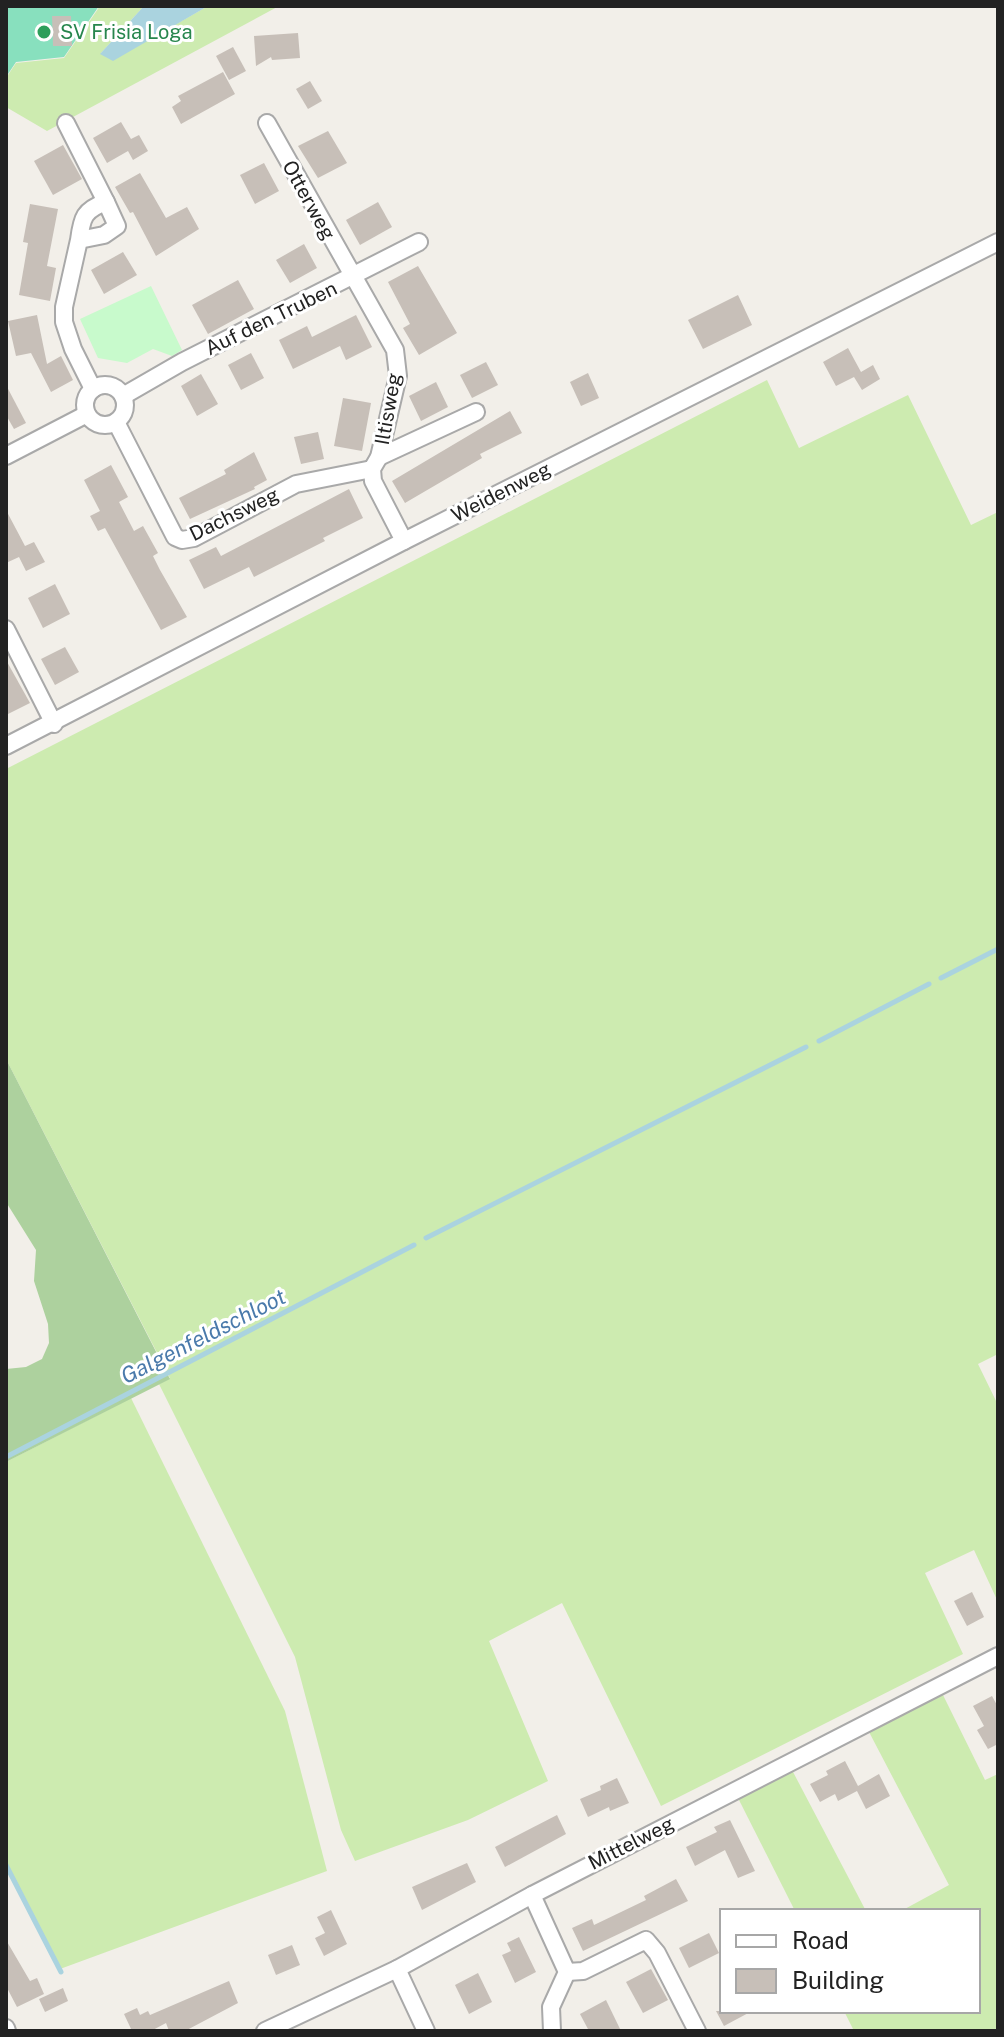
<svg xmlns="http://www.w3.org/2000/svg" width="1004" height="2037" font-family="'Public Sans',sans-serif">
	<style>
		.grass { fill: #cdebb0 }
		.forest { fill: #add19e }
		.park { fill: #c8facc }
		.pitch { fill: #88e0be }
		.water { fill: #aad3df }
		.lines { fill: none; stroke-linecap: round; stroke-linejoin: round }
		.stream { stroke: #aad3df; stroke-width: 5 }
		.building { fill: #c7bfb8 }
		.street-casing { stroke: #a9a9a9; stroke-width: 20 }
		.street { stroke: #fff; stroke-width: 16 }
		.leisure-dot { fill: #2e9e5b; stroke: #fff; stroke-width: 3 }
		.labels { text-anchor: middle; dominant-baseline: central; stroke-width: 6; stroke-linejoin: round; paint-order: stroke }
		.leisure-label { font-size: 20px; fill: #27864d; stroke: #fff; text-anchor: start }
		.street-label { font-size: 20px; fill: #222; stroke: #fff }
		.water-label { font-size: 22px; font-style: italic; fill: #4a7aab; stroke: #fff }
	</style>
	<rect width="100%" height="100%" fill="#f2efe9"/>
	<g class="grass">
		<path d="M100,6H144L101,53L113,60L208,6H279L47,131L6,107V78L16,63L64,58Z"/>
		<path d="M767,380L799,448L908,395L971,525L998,512V1354L978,1364L998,1405V1602L974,1550L925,1573L963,1654L661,1806L562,1603L489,1641L548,1781L468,1820L355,1861L341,1830L295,1657L159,1384L170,1378L6,1059V769Z"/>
		<path d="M131,1398L285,1711L327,1871L60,1969L6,1868V1462Z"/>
		<path d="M942,1693L985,1780L998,1774V2031H854L844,2011H978V1911H901L949,1885L868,1730Z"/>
		<path d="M792,1770L866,1911H795L738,1798Z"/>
	</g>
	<path class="forest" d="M6,1059L170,1379L6,1462V1369L26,1367L42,1359L49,1343L48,1324L34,1281L36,1250L6,1202Z"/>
	<path class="park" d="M151,286L182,350L172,356L153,349L127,363L98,358L80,319Z"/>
	<path class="pitch" d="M6,6H99L64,57L16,62L6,77Z"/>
	<path class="water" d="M144,6H208L113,61L100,54Z"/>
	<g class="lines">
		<g class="stream">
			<path d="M941,978L998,949"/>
			<path d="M819,1041L929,984"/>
			<path d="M426,1238L806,1047"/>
			<path d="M6,1457L414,1245"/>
			<path d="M6,1865L61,1972"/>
		</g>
	</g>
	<g class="building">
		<path d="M52,16H71L72,46H53Z"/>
		<path d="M298,33L300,58L272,60L271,57L256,66L254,36Z"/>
		<path d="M233,47L246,71L229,80L216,56Z"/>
		<path d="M223,72L235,94L181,124L172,107L181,101L178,96Z"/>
		<path d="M310,81L322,101L308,109L296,89Z"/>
		<path d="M121,122L131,139L139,135L148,151L133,160L128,151L107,163L93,138Z"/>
		<path d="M328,131L347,163L318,178L298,146Z"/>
		<path d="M63,145L82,179L53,195L34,161Z"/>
		<path d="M264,163L279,191L255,204L240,175Z"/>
		<path d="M140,173L166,218L187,207L199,229L156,256L133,212L130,213L115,187Z"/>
		<path d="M378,202L392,227L360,245L346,220Z"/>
		<path d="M30,204L58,209L47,266L56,268L50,301L19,295L28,243L23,242Z"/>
		<path d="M304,244L317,268L290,283L276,260Z"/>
		<path d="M123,252L137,275L104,294L91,270Z"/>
		<path d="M418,266L457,333L419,355L403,328L410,324L388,282Z"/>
		<path d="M238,280L254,309L208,334L192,305Z"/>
		<path d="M738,295L752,325L703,349L688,320Z"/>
		<path d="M37,315L47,364L61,356L73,380L51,392L31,353L16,356L8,321Z"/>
		<path d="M356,315L372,347L346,360L340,346L293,369L279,340L307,326L312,337Z"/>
		<path d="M848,348L861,372L873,365L880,379L862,390L854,377L836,386L823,362Z"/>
		<path d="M251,353L264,378L241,390L228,365Z"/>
		<path d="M486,362L498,385L472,398L460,375Z"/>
		<path d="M588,373L599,398L581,406L570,382Z"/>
		<path d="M201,374L218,404L197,416L181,386Z"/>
		<path d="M436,382L448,407L421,421L409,396Z"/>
		<path d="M6,385L26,423L14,429L6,415Z"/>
		<path d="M343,398L371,403L362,451L334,446Z"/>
		<path d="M510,411L522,433L480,454L482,458L405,503L392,481Z"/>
		<path d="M318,432L324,459L301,464L294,437Z"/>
		<path d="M254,452L267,480L254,487L255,489L190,519L179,498L226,474L224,470Z"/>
		<path d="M111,465L128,497L119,502L134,531L143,526L158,553L153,556L160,570L187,617L161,630L105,528L98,531L90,516L100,511L84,480Z"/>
		<path d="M349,489L363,518L323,538L325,541L254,577L249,567L204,589L189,560L216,547L221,556Z"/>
		<path d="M6,510L25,546L34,542L45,562L26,571L19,557L6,563Z"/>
		<path d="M55,584L70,614L43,628L28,598Z"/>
		<path d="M65,647L79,672L55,685L41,659Z"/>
		<path d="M6,660L30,703L6,715Z"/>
		<path d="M972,1592L984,1617L967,1626L954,1601Z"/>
		<path d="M992,1696L998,1707V1744L988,1749L977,1730L984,1726L973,1706Z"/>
		<path d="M845,1761L858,1786L879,1774L890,1796L866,1809L857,1791L838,1801L835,1794L820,1802L810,1784L828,1775L826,1771Z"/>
		<path d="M617,1778L629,1803L610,1811L609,1807L588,1817L580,1799L601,1790L600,1786Z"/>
		<path d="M557,1815L566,1834L505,1867L495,1847Z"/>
		<path d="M730,1820L755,1871L738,1878L725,1850L695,1866L686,1847L717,1832L714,1827Z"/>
		<path d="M467,1863L476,1882L422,1910L412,1887Z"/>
		<path d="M676,1879L688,1901L583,1951L572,1928L592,1919L594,1925L646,1900L644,1896Z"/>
		<path d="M331,1910L347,1944L324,1956L315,1938L325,1933L317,1917Z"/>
		<path d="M709,1933L719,1953L689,1968L679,1948Z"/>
		<path d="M519,1937L536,1972L515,1983L502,1955L511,1951L507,1943Z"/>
		<path d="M6,1940L30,1981L37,1978L44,1994L17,2007L6,1986Z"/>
		<path d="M292,1945L300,1965L276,1975L268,1955Z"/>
		<path d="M651,1969L668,2000L643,2013L626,1982Z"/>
		<path d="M478,1973L492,2002L469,2014L455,1985Z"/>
		<path d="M229,1981L238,2003L185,2031H169L166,2023L151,2031H132L124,2014L137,2008L140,2015L148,2011L150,2015Z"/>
		<path d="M63,1988L68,2001L45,2012L39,1999Z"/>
		<path d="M606,2000L621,2031H589L580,2014Z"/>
		<path d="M716,2011H752L724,2026Z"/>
	</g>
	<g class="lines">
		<defs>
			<g id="street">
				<path d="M66,123L106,202"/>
				<path d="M267,123L395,350L398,376L379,457L372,469L373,481L404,541"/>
				<path d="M79,240C82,217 84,210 106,202L117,226L104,235L79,240L64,307V322L73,349L93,389"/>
				<circle cx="105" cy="405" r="20"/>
				<path d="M123,396L182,362L419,242"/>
				<path d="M116,422L175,537L182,540L194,538L296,484L372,469"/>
				<path d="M6,456L87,414"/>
				<path d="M379,457L476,412"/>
				<path d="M6,629L54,724"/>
				<path d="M6,746L404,541L998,242"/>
				<path d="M532,1895L567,1972L551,2007L552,2031"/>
				<path d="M397,1969L426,2031"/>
				<path d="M567,1972L583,1971L646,1940L657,1953L697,2031"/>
				<path d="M6,2028L7,2031"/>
				<path d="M265,2031L397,1969L532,1895L998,1656"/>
			</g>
		</defs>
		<use href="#street" class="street-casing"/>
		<use href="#street" class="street"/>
	</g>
	<circle class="leisure-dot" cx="44" cy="32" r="8"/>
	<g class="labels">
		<g class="leisure-label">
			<text x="60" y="32">SV Frisia Loga</text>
		</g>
		<g class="street-label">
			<text transform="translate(309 200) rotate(61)">Otterweg</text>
			<text transform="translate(271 318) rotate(-26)">Auf den Truben</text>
			<text transform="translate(388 409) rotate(-80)">Iltisweg</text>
			<text transform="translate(501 492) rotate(-27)">Weidenweg</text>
			<text transform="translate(234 514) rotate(-26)">Dachsweg</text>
			<text transform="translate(631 1843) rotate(-27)">Mittelweg</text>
		</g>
		<g class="water-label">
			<text transform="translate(203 1336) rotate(-27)">Galgenfeldschloot</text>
		</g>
	</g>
	<rect width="1004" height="2037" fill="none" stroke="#222222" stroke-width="16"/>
	<rect x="720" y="1909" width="260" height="104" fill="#ffffff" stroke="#a7a7a7" stroke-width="2"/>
	<rect x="736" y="1935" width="40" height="12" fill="#ffffff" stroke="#a7a7a7" stroke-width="2"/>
	<text x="792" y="1949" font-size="24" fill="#222222">Road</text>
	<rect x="736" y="1969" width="40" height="24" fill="#c7bfb8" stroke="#a7a7a7" stroke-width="2"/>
	<text x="792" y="1989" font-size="24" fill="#222222">Building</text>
</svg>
